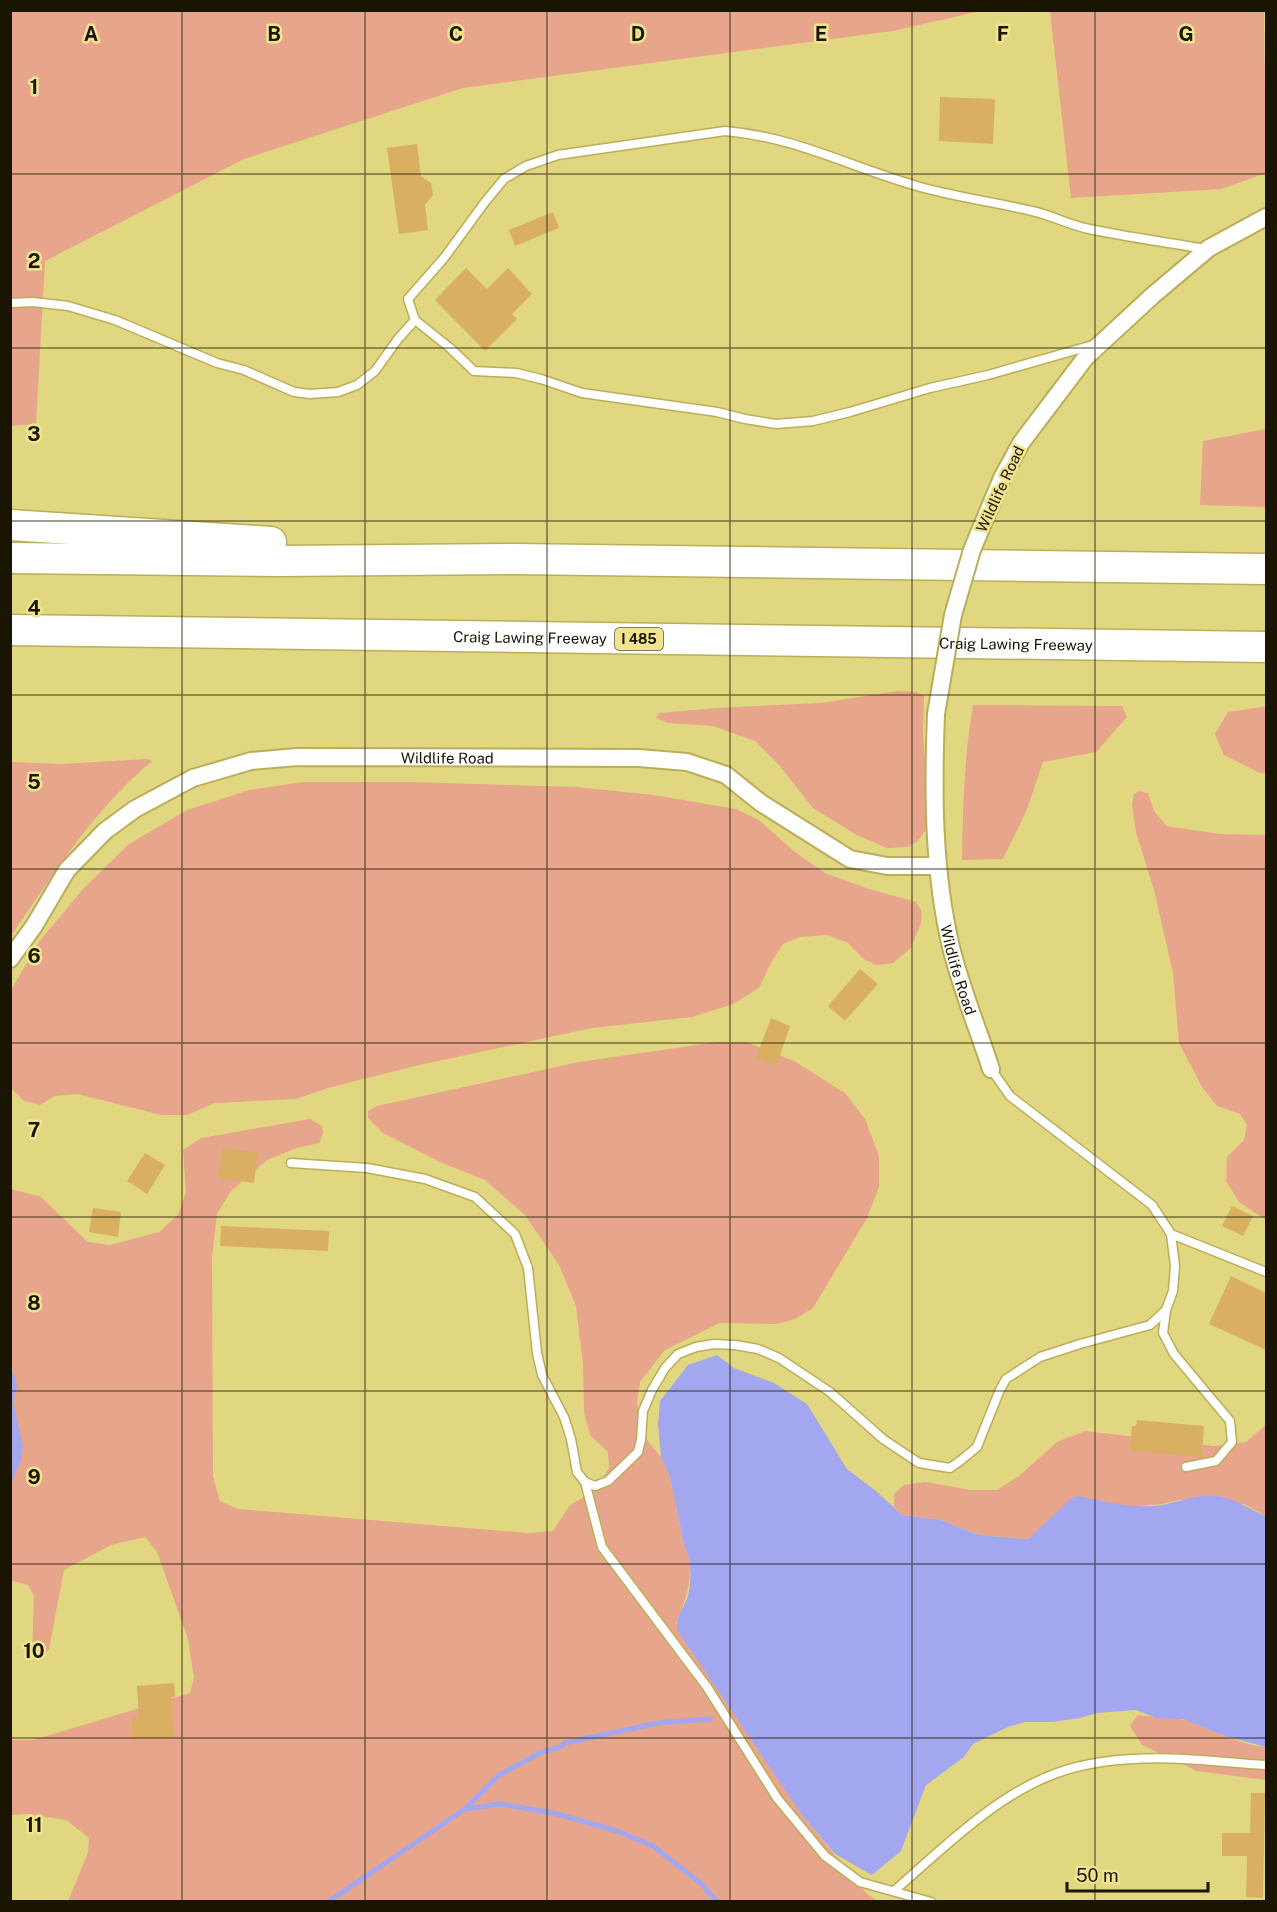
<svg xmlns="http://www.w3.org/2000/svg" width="1277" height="1912" font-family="'Public Sans',sans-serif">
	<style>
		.green { fill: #e7a58c }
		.water { fill: #a3a7f0 }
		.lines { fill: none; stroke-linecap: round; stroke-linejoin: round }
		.stream { stroke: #a3a7f0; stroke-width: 5 }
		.building { fill: #d9af62 }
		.service-casing { stroke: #baae59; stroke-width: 11 }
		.minor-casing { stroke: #baae59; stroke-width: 20 }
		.motorway-casing { stroke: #baae59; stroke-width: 33 }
		.service { stroke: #fff; stroke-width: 8 }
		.minor { stroke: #fff; stroke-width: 16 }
		.motorway { stroke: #fff; stroke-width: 30 }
		.minor-bridge-casing { stroke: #baae59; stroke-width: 20; stroke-linecap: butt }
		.minor-bridge { stroke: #fff; stroke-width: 16 }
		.grid { fill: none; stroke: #191500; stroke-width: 1.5; stroke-opacity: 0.55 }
		.labels { text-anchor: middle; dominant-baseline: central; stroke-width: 5; stroke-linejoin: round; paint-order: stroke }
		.shield { fill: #f0e48e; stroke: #5a532b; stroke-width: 1.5 }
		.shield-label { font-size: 14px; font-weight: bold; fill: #191500 }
		.street-label { font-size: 15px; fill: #191500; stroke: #f0e48e }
		.grid-label { font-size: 20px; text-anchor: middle; font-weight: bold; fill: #191500; stroke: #f0e48e; stroke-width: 5; stroke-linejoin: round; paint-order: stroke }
	</style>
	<rect width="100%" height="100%" fill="#e2d781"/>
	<g class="green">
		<path d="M11,11H980L893,31L463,88L244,159L45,261L36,424L11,426Z"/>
		<path d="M1050,11H1264L1266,173L1221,189L1071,198Z"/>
		<path d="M1266,429V507L1200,505L1203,441Z"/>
		<path d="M897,691L917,692L924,696L923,734L929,818L925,831L918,841L908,847L887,848L855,834L813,808L779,765L755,741L713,726L668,723L656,718L659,713L716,708L821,703Z"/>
		<path d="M973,705L1122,706L1127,717L1096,752L1043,762L1026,812L1003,859L962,860C963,808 964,756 973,705Z"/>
		<path d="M1262,707H1266V773H1260L1224,755L1215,734L1228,712Z"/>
		<path d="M147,759L152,761C94,809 53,875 11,936V762L61,764Z"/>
		<path d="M303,782H408L577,787L654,795L736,809L759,820L795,852L825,873L869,889L916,902L922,912L921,923L911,948L893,963L877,965L865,960L848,943L827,935L800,937L783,944L771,963L759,988L733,1004L692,1017L592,1028L415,1066L328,1088L296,1099L215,1103L187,1115H161L77,1094L55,1096L40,1105L24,1101L11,1088V990L39,942L83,889L129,844L187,810L249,790Z"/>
		<path d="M1139,791L1148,793L1154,811L1167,826L1219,834L1266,835V1220L1239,1202L1226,1181L1227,1157L1244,1140L1247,1125L1240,1114L1217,1106L1202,1087L1179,1043L1173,973L1154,890L1136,832L1132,805L1134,794Z"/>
		<path d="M717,1042H746L794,1061L845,1093L865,1119L879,1156V1187L867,1218L813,1308L795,1319L777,1324L720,1323L665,1350L640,1382L637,1404L647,1440L661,1457L670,1477L684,1545C698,1568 685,1602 676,1624L802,1815L867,1894L878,1901H68L88,1853L89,1838L66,1820L28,1814L11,1815V1740H33L190,1693L194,1678L188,1639L157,1552L145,1537L111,1545L64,1570L49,1649L42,1659L32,1657L34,1596L28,1585L10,1580L11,1189L41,1197L88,1242L110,1245L159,1232L178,1215L186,1192L183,1150L201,1138L310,1119L322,1126L323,1133L319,1143L297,1148L267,1160L231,1191L217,1214L212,1257L213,1476L220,1501L238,1509L528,1533L553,1531L570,1505L595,1491L609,1468L608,1452L590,1435L584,1412L583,1365L576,1306L559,1265L525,1215L485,1180L440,1162L383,1133L368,1118V1111L377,1106L579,1062Z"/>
		<path d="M1266,1425V1516L1244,1504L1179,1500L1162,1504L1128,1507L1079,1496L1028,1539L979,1535L941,1520L902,1515L894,1507V1494L904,1485L926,1482L970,1490H997L1019,1476L1057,1442L1085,1431L1213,1446L1246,1442Z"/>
		<path d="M1138,1715C1152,1717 1173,1717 1185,1720C1212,1728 1238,1745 1266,1747V1780L1197,1771L1142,1745L1130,1726Z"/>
	</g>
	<g class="water">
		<path d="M717,1355L734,1368L774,1383L807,1404L847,1469L876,1491L902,1515L941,1520L979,1535L1028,1539L1072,1498L1079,1496C1107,1502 1132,1509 1161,1505C1179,1502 1197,1494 1216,1496C1234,1497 1250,1510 1266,1516V1747L1225,1736L1183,1719L1157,1718L1136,1710L1097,1713L1080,1718L1052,1722H1025L1008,1727L973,1744L964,1757L926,1785L901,1851L872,1875L835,1854L802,1815L678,1631C674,1620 683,1609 687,1599C692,1584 692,1558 684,1545L670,1477L661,1457L658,1424L660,1401L688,1365Z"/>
		<path d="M11,1373L15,1375L17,1387L13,1401L23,1447L20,1463L11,1483Z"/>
	</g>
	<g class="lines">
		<g class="stream">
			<path d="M467,1809L499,1804L554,1813L617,1831L653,1846L703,1885L709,1893L718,1902"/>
			<path d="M328,1902L465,1809L499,1775L542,1752L560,1747L565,1743L658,1723L710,1719"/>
		</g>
	</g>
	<g class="building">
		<path d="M940,97L995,99L993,144L939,141Z"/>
		<path d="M417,144L421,176L431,183L433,195L425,205L428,230L399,234L387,148Z"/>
		<path d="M553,212L559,228L515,246L509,230Z"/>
		<path d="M466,268L487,289L508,268L532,294L512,314L517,319L485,351L435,300Z"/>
		<path d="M860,969L878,984L845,1021L828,1006Z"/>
		<path d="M771,1018L790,1026L776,1066L756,1058Z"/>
		<path d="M222,1147L258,1153L254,1183L218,1178Z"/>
		<path d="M145,1153L165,1165L147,1194L127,1181Z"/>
		<path d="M1232,1206L1253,1216L1243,1236L1222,1226Z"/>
		<path d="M93,1208L121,1212L118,1237L89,1232Z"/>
		<path d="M221,1226L329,1231L328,1251L220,1246Z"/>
		<path d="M1231,1276L1266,1293V1350L1209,1324Z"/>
		<path d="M1137,1420L1204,1426L1202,1457L1130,1451L1132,1426H1136Z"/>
		<path d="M174,1683L175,1697L171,1698L174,1737L133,1739L132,1718H139L137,1686Z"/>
		<path d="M1251,1793H1265L1263,1898L1246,1897L1247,1856H1222V1833H1250Z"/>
	</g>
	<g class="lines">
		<defs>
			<g id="service">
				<path d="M10,303L33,302L68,306L115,320L217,363L244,370L294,392L310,394L338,392L357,385L375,371L398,339L415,320"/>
				<path d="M1093,345L988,375L930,388L850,412L813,421L776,424L745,419L717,412L582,393L541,379L516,373L474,371L450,348L415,320L408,299L444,258L485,202L504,179L526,166L558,155L725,131C796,137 850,167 917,186C955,197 994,202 1032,211C1051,215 1069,225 1089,229C1127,237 1166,242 1205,249"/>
				<path d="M291,1163L367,1168L425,1179L475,1197L515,1234L528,1268L537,1353L542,1375L564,1417L571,1439L577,1472L585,1482L595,1486L608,1481L638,1452L641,1440L643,1411L652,1390L665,1368L678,1354L696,1347L714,1344L735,1345L758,1349L779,1358L830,1392L883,1439L919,1463L950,1468L960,1461L977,1447L999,1392L1006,1379L1040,1357L1080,1344L1150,1325L1166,1310L1173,1291L1175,1266L1171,1234L1152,1205L1010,1096L991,1069"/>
				<path d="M1171,1234L1266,1272"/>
				<path d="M1166,1310L1163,1333L1174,1354L1230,1421L1232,1442L1216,1461L1186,1467"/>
				<path d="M585,1482L602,1547L707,1687L777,1798L825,1856L860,1882L931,1902"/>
				<path d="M894,1891C941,1850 997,1794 1057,1773C1096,1759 1143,1757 1184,1759C1212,1760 1239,1764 1266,1765"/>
			</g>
			<g id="minor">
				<path d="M1002,478L1021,443L1086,357L1152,296L1209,248L1266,217"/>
				<path id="s1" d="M936,714C933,792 933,871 951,947C961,988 978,1029 991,1069"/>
				<path id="s2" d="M10,959L34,926L67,870L105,831L135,809L193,778L251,761L297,757L639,758L687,762L726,775L761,803L850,859L887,866H938"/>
			</g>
			<g id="motorway">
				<path d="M10,525L271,542"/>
				<path d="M10,558L279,561L514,559L1266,569"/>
				<path id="s3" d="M10,630L1266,647"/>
			</g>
		</defs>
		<use href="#service" class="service-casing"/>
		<use href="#minor" class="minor-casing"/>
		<use href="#motorway" class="motorway-casing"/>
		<use href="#service" class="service"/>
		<use href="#minor" class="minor"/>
		<use href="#motorway" class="motorway"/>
		<defs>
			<path id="minor-bridge" d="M936,714L953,615L972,550L1002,478"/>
		</defs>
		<use href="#minor-bridge" class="minor-bridge-casing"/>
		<use href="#minor-bridge" class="minor-bridge"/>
	</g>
	<path class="grid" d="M182,10V1902M365,10V1902M547,10V1902M730,10V1902M912,10V1902M1095,10V1902M10,174H1266M10,348H1266M10,521H1266M10,695H1266M10,869H1266M10,1043H1266M10,1217H1266M10,1391H1266M10,1564H1266M10,1738H1266"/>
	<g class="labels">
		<rect class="shield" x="615" y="628" width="48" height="22" rx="4.5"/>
		<g class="shield-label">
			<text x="639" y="639">I 485</text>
		</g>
		<g class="street-label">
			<text transform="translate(1000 489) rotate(-65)">Wildlife Road</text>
			<text stroke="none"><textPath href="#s3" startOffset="520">Craig Lawing Freeway</textPath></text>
			<text stroke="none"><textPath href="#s3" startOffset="1006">Craig Lawing Freeway</textPath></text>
			<text stroke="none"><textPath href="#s2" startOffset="520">Wildlife Road</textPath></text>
			<text stroke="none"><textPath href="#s1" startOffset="258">Wildlife Road</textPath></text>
		</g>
	</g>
	<g class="grid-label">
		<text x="91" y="41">A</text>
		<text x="274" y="41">B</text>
		<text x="456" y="41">C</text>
		<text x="638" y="41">D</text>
		<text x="821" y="41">E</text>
		<text x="1003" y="41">F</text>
		<text x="1186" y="41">G</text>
		<text x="34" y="94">1</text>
		<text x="34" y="268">2</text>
		<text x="34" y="441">3</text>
		<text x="34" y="615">4</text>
		<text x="34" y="789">5</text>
		<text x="34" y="963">6</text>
		<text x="34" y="1137">7</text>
		<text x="34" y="1310">8</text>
		<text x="34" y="1484">9</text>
		<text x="34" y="1658">10</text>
		<text x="34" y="1832">11</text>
	</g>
	<rect width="1277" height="1912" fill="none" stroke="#191500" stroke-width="24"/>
	<path d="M1067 1882v9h141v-9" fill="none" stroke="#191500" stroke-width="3"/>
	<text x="1076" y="1882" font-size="18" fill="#191500" stroke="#f0e48e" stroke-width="4.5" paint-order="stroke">50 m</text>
</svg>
